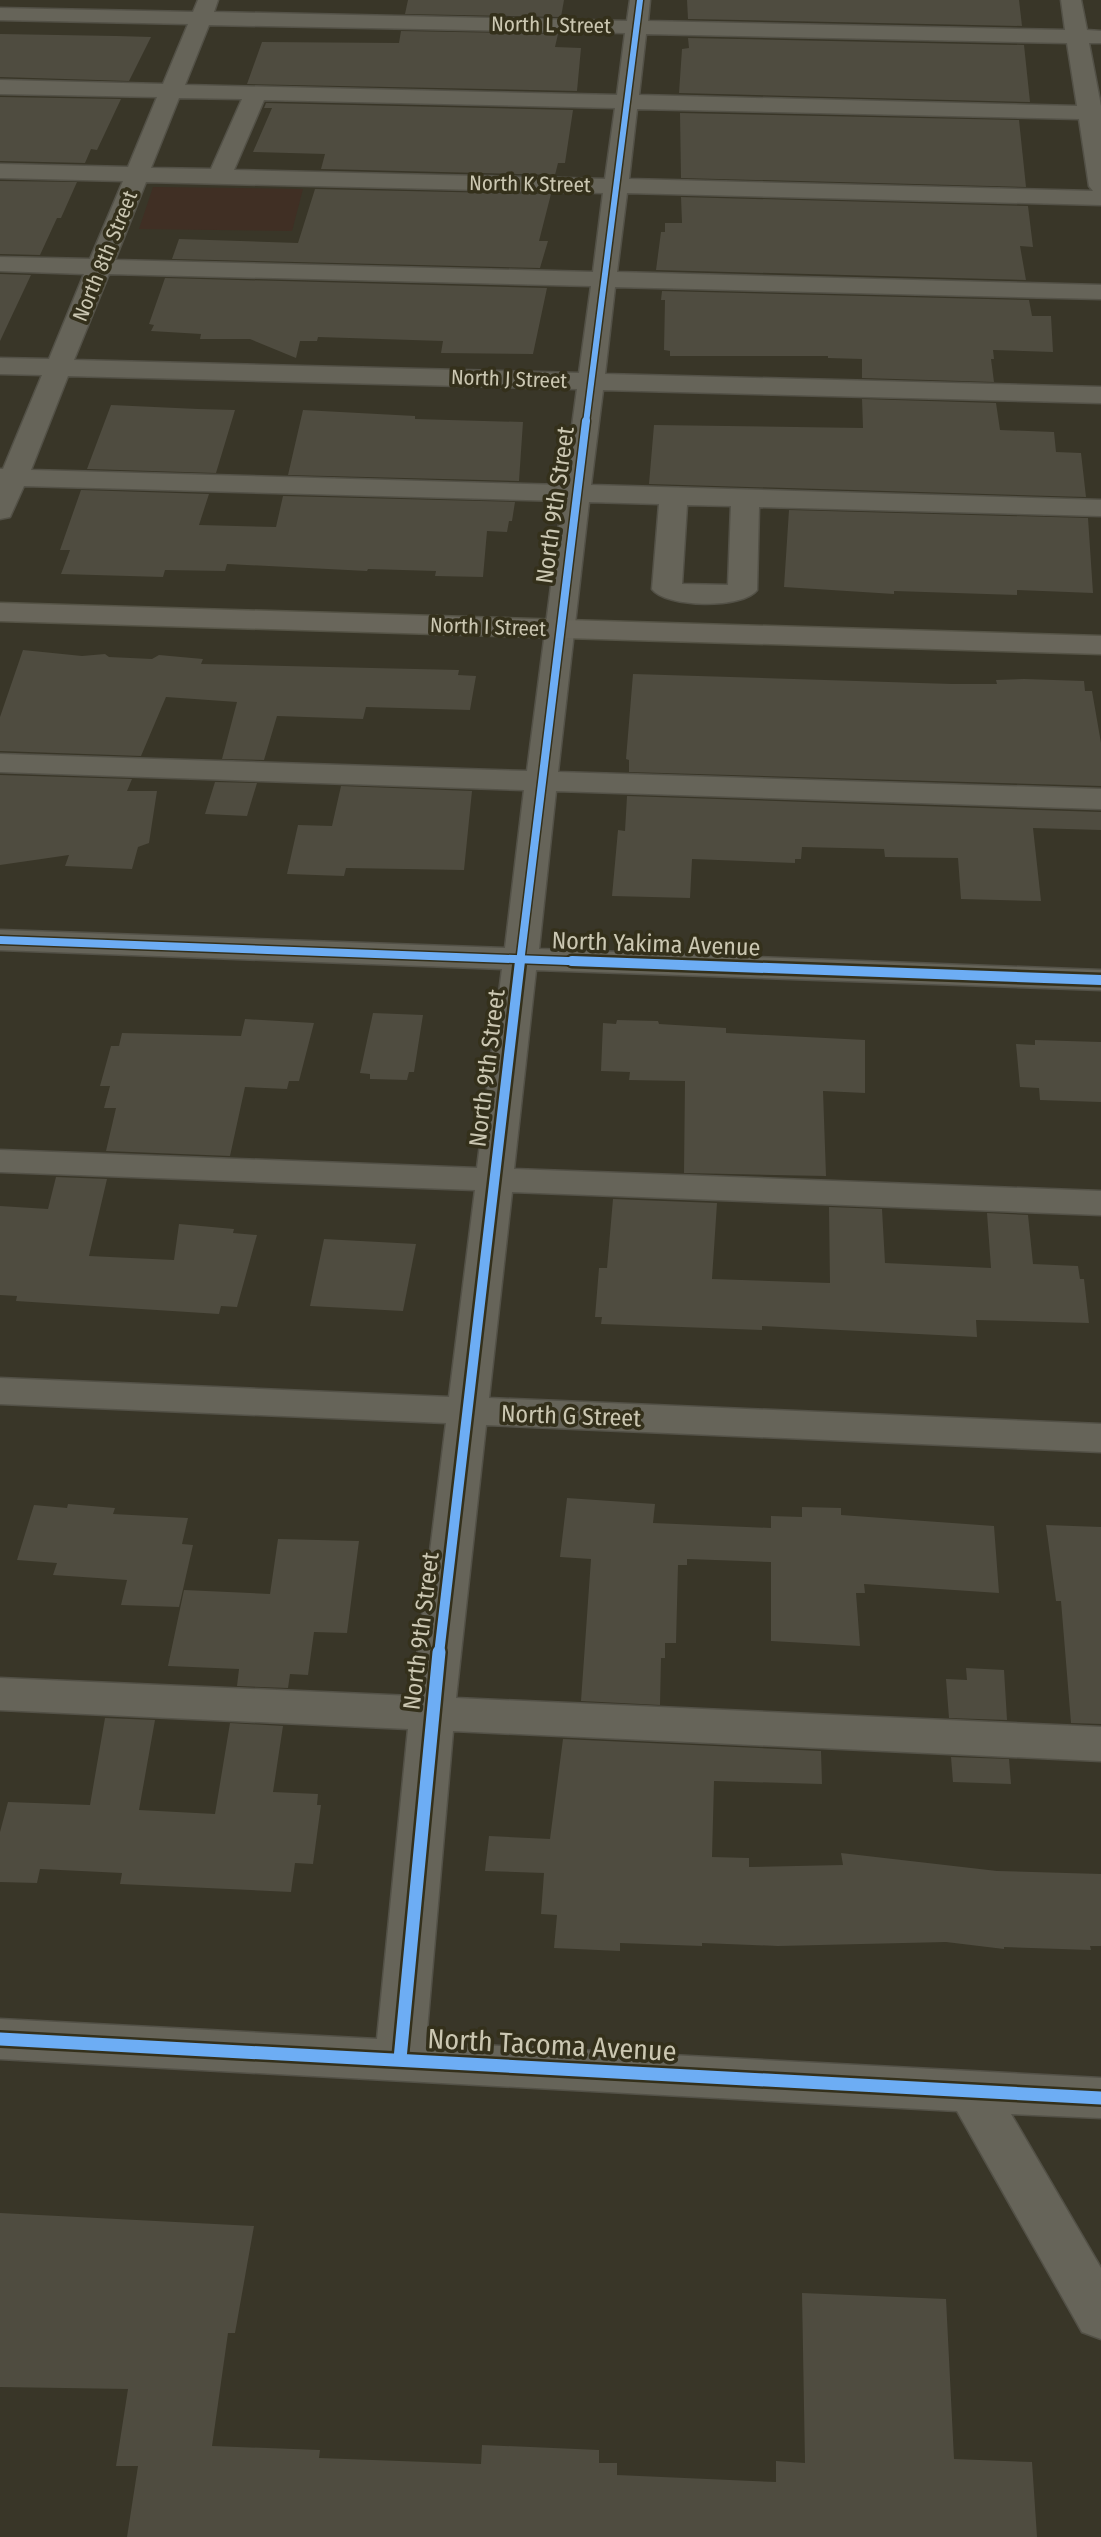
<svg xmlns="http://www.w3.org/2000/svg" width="1101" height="2537" font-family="'Fira Sans Condensed',sans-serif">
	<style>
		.green { fill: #402f24 }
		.building { fill: #4f4c40 }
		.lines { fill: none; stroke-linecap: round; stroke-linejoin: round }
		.minor-casing { stroke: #535147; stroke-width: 3 }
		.major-casing { stroke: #555346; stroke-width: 3 }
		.minor { fill: #666459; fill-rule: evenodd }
		.major { fill: #69665b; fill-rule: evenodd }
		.cycleway-far3-casing { stroke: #34301b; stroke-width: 9 }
		.cycleway-far2-casing { stroke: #34301b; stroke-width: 11 }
		.cycleway-far1-casing { stroke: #34301b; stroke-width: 15 }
		.cycleway-casing { stroke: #34301b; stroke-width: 18 }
		.cycleway-far3 { stroke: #6dadf4; stroke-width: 6 }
		.cycleway-far2 { stroke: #6dadf4; stroke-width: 8 }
		.cycleway-far1 { stroke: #6dadf4; stroke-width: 10 }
		.cycleway { stroke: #6dadf4; stroke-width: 13 }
		.labels { text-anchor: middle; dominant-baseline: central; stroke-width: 7; stroke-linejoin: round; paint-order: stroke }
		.far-street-label { font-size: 21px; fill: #cbc7b2; stroke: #34301b }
		.street-label { font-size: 24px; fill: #cbc7b2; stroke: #34301b }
		.near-street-label { font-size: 28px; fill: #cbc7b2; stroke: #34301b }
	</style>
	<rect width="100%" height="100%" fill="#393628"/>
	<path class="green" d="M153,187L303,189L292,231L139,229Z"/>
	<g class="building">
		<path d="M408,0H564L561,17L405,14Z"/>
		<path d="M687,0H1019L1022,26L688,19Z"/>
		<path d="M401,31L558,34L555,47L581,48L577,91L247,84L262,42L399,43Z"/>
		<path d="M0,34L117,36L151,37L129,81L0,77Z"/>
		<path d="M688,38L1024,45L1030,102L679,93L682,49L689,48Z"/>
		<path d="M0,97L121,99L97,150L91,149L85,163L0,161Z"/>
		<path d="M266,103L573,110L565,163H558L555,175L321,169L325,154L253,152L272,108H264Z"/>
		<path d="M680,113L1019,120L1026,187L681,178Z"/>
		<path d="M0,181L77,182L61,218H57L40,255L0,254Z"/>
		<path d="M315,189L551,194L539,241H548L540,268L172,259L179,239L298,243Z"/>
		<path d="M681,197L1028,206L1033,247L1020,246L1026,280L656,270L661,232H665V223H682Z"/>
		<path d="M0,274L31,275L0,341Z"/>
		<path d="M165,278L547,288L533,354L441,353L443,341L318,337L317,341H300L296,358L250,339H200L201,334L151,331L154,325L149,324Z"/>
		<path d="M662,291L1029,300L1032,316H1051L1053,352L993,350L994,359H991L994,382L862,378V359L828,358V356H670V351L664,350L665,300H661Z"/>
		<path d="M862,399L996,403L1000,430L1054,432L1056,452L1081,453L1086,497L649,484L654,425L863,428Z"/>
		<path d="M111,405L198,409L235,410L216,473L87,469Z"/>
		<path d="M303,410L415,416V419L523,422L519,481L288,475Z"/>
		<path d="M81,490L209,494L199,525L276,527L283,496L515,502L512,521H509L507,532L487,531L483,577L435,576L436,571L368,569L367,571L227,564L225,571L165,570L163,577L61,574L70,550H60Z"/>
		<path d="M789,510L1088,518L1093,593L1017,590V595L894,591V594L784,587Z"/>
		<path d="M23,650L82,656L105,654L109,657L152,659L159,655L203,659L201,664L459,670L458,675L476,676L470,710L366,707L363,719L277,716L264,760L222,759L237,702L166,697L141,756L0,751V717Z"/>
		<path d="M633,674L952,684H997L996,680L1024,679L1084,681L1085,691H1092L1101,743V786L629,772V760L626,759Z"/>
		<path d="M0,775L132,779L127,791H157L149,843L138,847L132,869L65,866L69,855L0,865Z"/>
		<path d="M215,782L257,783L247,816L205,814Z"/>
		<path d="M341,786L472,791L464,870L346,868L344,876L287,874L298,825L332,826Z"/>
		<path d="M627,796L1101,812V830L1033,828L1041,901L961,899L958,858L885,857L884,849L802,847L801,859H795V863L692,859L690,898L612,896L618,830L625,831Z"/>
		<path d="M373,1013L423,1015L414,1072H409L407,1080L370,1079V1074L360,1073Z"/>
		<path d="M245,1019L314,1023L299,1081H289L287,1089L245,1087L230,1156L106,1151L116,1108H104L110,1086H100L111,1046H119L122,1033L241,1036Z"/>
		<path d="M617,1020L658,1021L659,1024L726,1028V1033L865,1040V1093L823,1091L826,1176L684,1173L685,1081L629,1080L630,1072L601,1071L603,1023L616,1024Z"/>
		<path d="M1035,1040L1101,1042V1102L1040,1100L1039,1088L1020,1087L1016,1044L1035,1045Z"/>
		<path d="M56,1177L107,1179L89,1256L174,1260L179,1224L234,1229L233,1233L257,1235L237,1307L221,1306L219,1314L16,1301L17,1296L0,1295V1206L48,1209Z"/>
		<path d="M613,1199L717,1203L712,1279L830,1283L829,1207L882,1209L885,1263L991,1268L987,1213L1028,1215L1033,1264L1078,1266L1080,1279H1084L1089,1323L976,1320L977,1337L762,1326V1330L601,1324L602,1317H595L599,1268H607Z"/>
		<path d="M324,1239L416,1244L403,1311L310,1306Z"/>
		<path d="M567,1498L655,1504L653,1523L771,1528V1516L802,1517V1507L841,1508V1515L994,1526L999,1593L864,1584L865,1593H856L860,1646L771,1641V1562L687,1559V1565H678L676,1643H665V1658H661L660,1705L581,1701L591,1559L560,1557Z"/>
		<path d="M68,1504L115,1508L113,1514L188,1518L182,1544L193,1545L179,1607L121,1605L127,1580L53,1575L57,1563L17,1560L34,1505L67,1508Z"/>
		<path d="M1046,1525L1101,1527V1724L1071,1723L1061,1601H1056Z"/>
		<path d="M278,1539L359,1541L347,1633L314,1632L308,1675L290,1674L288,1688L237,1686L239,1669L168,1666L184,1590L270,1594Z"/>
		<path d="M966,1668L1004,1670L1007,1720L949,1718L946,1679L967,1680Z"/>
		<path d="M105,1718L155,1720L139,1810L215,1814L230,1723L283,1726L273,1792L318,1794L317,1805H321L313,1864L295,1863L291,1892L120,1884L122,1873L40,1869L37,1883L0,1882V1832L8,1802L90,1805Z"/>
		<path d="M563,1739L821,1751L822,1784L714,1781L712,1857L749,1858V1867L843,1865L841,1853L997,1871L1101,1874V1946H1090L1091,1950L1004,1947V1949L946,1942L778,1946L702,1943V1946L620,1943V1951L554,1948L557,1915L541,1914L544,1873L485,1871L489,1836L550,1839Z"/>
		<path d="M951,1757L1009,1759L1011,1784L953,1782Z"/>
		<path d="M0,2213L254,2226L235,2333H228L212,2446L320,2450L319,2458L481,2464L482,2445L599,2450V2463H617V2475L776,2482V2461L805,2463L802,2293L946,2299L954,2459L1032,2462L1037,2537H127L138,2466H116L128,2389L0,2387Z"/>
	</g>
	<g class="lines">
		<defs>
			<path id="minor" d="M198,0H218L214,12L627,21L630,0H650L648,21L1065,30L1061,0H1081L1087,30L1101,31V43H1089L1101,106V205L627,193L617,272L1101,285V299L615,287L605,374L1101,387V403L603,390L591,485L1101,500V516L759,507L757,590C743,609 666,608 652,589L659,504L589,502L558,772L1101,789V809L556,791L539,949L1101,970V990L536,970L514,1169L1101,1191V1215L512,1192L489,1398L1101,1424V1452L486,1425L456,1698L1101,1727V1761L453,1731L426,2042L1101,2078V2118L1011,2114L1101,2268V2339L1082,2332L957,2111L0,2059V2019L377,2039L408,1729L0,1710V1678L412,1696L446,1423L0,1404V1378L449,1397L475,1190L0,1172V1150L477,1168L502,969L0,950V930L505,948L524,790L0,772V754L527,771L562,501L24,486L10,517L0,519V469H3L42,375L0,374V358L49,359L84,274L0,271V257L90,259L123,181L0,178V164L128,167L157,97L0,94V80L163,84L188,24L0,20V8L193,12ZM209,25L625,33L617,95L185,85ZM646,34L1067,43L1077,106L639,95ZM179,98L242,99L211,169L151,168ZM264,100L615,108L605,179L234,170ZM637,109L1079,119L1089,186L1093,191L629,179ZM146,182L603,193L593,272L115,260ZM109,274L591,286L579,373L74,360ZM68,376L577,389L564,485L31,470ZM687,505L731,506L728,585L682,584Z"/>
			<path id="major" d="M0,603L1101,636V654L0,621Z"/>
		</defs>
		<use href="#minor" class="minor-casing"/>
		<use href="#major" class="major-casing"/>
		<use href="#minor" class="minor"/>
		<use href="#major" class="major"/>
		<defs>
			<path id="cycleway-far3" d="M586,423L640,0"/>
			<g id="cycleway-far2">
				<path d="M0,940L620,963"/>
				<path d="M520,963L586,421"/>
			</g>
			<g id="cycleway-far1">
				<path d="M572,961L1101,980"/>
				<path d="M439,1654L520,961"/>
			</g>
			<g id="cycleway">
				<path d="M0,2039L1101,2098"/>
				<path d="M400,2059L439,1652"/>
			</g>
		</defs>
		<use href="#cycleway-far3" class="cycleway-far3-casing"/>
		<use href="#cycleway-far2" class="cycleway-far2-casing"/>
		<use href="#cycleway-far1" class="cycleway-far1-casing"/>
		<use href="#cycleway" class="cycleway-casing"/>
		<use href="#cycleway-far3" class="cycleway-far3"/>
		<use href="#cycleway-far2" class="cycleway-far2"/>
		<use href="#cycleway-far1" class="cycleway-far1"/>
		<use href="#cycleway" class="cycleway"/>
	</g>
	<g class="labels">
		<g class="far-street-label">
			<text transform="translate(551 25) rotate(1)">North L Street</text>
			<text transform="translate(530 184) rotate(1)">North K Street</text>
			<text transform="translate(105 256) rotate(-68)">North 8th Street</text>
			<text transform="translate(509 379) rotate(2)">North J Street</text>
			<text transform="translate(488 627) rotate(2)">North I Street</text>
		</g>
		<g class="street-label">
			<text transform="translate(555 505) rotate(-82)">North 9th Street</text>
			<text transform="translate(656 944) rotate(2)">North Yakima Avenue</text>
			<text transform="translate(487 1068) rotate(-83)">North 9th Street</text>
			<text transform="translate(571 1416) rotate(2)">North G Street</text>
			<text transform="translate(421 1631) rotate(-83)">North 9th Street</text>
		</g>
		<g class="near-street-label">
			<text transform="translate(552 2045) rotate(3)">North Tacoma Avenue</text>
		</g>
	</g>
</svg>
